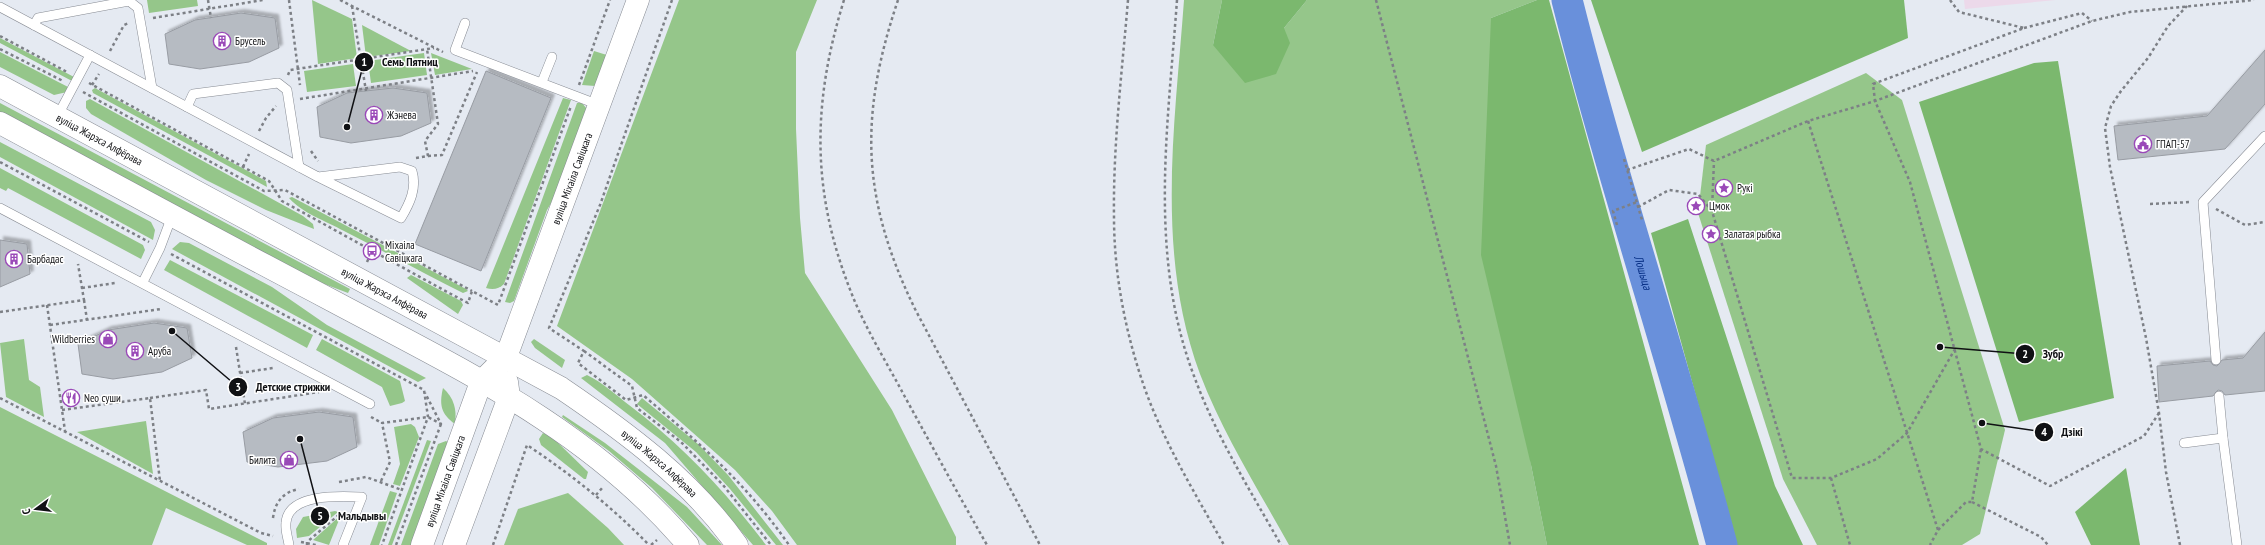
<svg xmlns="http://www.w3.org/2000/svg" width="2265" height="545" font-family="'PT Sans Narrow',sans-serif">
	<style>
		.education { fill: #ecd9ea }
		.green { fill: #95c68a }
		.forest { fill: #7bb86e }
		.lines { fill: none; stroke-linecap: round; stroke-linejoin: round }
		.river { stroke: #6990db; stroke-width: 31 }
		.building { fill: #b6bbc2; stroke: #989ca3; filter: url(#shadow) }
		.lane-casing { stroke: #878b93; stroke-width: 10 }
		.secondary-casing { stroke: #878b93; stroke-width: 23 }
		.path { stroke: #7d8086; stroke-width: 2.5; stroke-dasharray: 3 3; stroke-linecap: butt }
		.lane { stroke: #fff; stroke-width: 9 }
		.secondary { stroke: #fff; stroke-width: 22 }
		.labels { text-anchor: middle; dominant-baseline: central; stroke-width: 3; stroke-linejoin: round; paint-order: stroke }
		.poi-label { font-size: 11px; fill: #101114; stroke: #fff; text-anchor: start }
		.street-label { font-size: 11px; fill: #101114; stroke: #fff }
		.water-label { font-size: 12px; font-style: italic; fill: #052d83; stroke: #fff }
		.leader { fill: none; stroke: #101114; stroke-width: 1.5 }
		.callout-dot { fill: #101114; stroke: #fff; stroke-width: 1.5 }
		.mark-label { font-size: 12px; text-anchor: middle; font-weight: bold; fill: #fff }
		.callout-label { font-size: 12px; text-anchor: middle; font-weight: bold; fill: #101114; stroke: #fff; stroke-width: 3; stroke-linejoin: round; paint-order: stroke }
	</style>
	<defs>
		<filter id="shadow"><feDropShadow dx="3.5" dy="-3.5" stdDeviation="1" flood-color="#0004"/></filter>
	</defs>
	<rect width="100%" height="100%" fill="#e5eaf2"/>
	<path class="education" d="M1964,0H2056L1965,9Z"/>
	<g class="green">
		<path d="M147,0H197L198,6L149,13Z"/>
		<path d="M312,0L352,19L357,58L318,64Z"/>
		<path d="M679,0H817L796,52V129L800,218L805,273L892,410L956,537V545H797L772,511L735,470L632,379L557,326Z"/>
		<path d="M1184,0H1222L1213,45L1284,28L1307,0H1537L1491,18L1531,465L1547,545H1289C1258,489 1223,434 1200,374C1155,253 1175,125 1184,0Z"/>
		<path d="M362,25L411,51L366,57Z"/>
		<path d="M0,38L74,77L72,81L0,43Z"/>
		<path d="M594,51L610,56L595,86L582,85Z"/>
		<path d="M0,52L70,88L67,92L54,95L0,67Z"/>
		<path d="M424,53L427,75L371,83L368,61Z"/>
		<path d="M431,53L472,69L435,75Z"/>
		<path d="M353,64L356,86L307,92L304,71Z"/>
		<path d="M1866,73L1902,100L2005,430L1980,534L1962,545H1817L1783,479L1698,213L1706,145Z"/>
		<path d="M95,88L266,181L267,187L93,93L92,90Z"/>
		<path d="M563,98L571,100L504,284C499,289 493,290 486,288Z"/>
		<path d="M90,99L303,216L313,224L314,229L266,210L206,180L91,114L86,108V101Z"/>
		<path d="M0,103L350,289L348,293L290,271L0,116Z"/>
		<path d="M577,103H582L587,109L575,162L547,210L514,301L510,303L505,302Z"/>
		<path d="M0,142L151,222L155,230L153,240L0,157Z"/>
		<path d="M0,168L143,245L145,250L141,259L8,188L6,191L0,188Z"/>
		<path d="M292,197L466,289L468,291L463,293C423,273 383,251 344,231C326,221 302,213 289,198Z"/>
		<path d="M180,242L189,243L272,287L327,325L426,378L418,382L172,249Z"/>
		<path d="M170,260L313,335L307,348L164,270Z"/>
		<path d="M411,275L461,301L463,305L458,314L407,278Z"/>
		<path d="M24,339L29,380L40,387L44,417L6,397L0,343Z"/>
		<path d="M322,339L400,381L405,401L402,403L390,406L382,387L316,350Z"/>
		<path d="M534,339L565,360L562,368L535,348L531,342Z"/>
		<path d="M587,375C602,382 616,395 629,405C682,445 726,492 766,545H753L665,443L581,378Z"/>
		<path d="M443,388C454,398 457,409 455,424C441,414 439,405 443,388Z"/>
		<path d="M642,398L698,444L728,475L783,545H776L730,489L696,452L637,404Z"/>
		<path d="M0,407L267,543V545H247L166,508L152,545H0Z"/>
		<path d="M563,415L605,443L687,507L722,545H707L652,488L609,451L562,417Z"/>
		<path d="M146,421L153,474L77,432Z"/>
		<path d="M411,424L415,427L419,437L400,486L393,484L400,464L394,427Z"/>
		<path d="M543,433L552,437L588,472L586,479H584L541,445L539,439Z"/>
		<path d="M427,440L431,441L392,545H388Z"/>
		<path d="M446,441L449,443L411,545H401L438,444Z"/>
		<path d="M390,491L397,493L379,545H370Z"/>
		<path d="M568,493L608,528L624,545H504L518,509Z"/>
		<path d="M335,511L338,512L309,536L297,538L296,529L303,517Z"/>
		<path d="M341,515L329,545L313,540Z"/>
	</g>
	<g class="forest">
		<path d="M1222,0H1307L1284,28L1290,43L1276,74L1245,83L1213,45Z"/>
		<path d="M1537,0H1549L1699,545H1547L1531,465L1481,255L1491,18Z"/>
		<path d="M1591,0H1904L1908,38L1642,152Z"/>
		<path d="M2058,61L2114,398L2019,422L1919,102L2034,63Z"/>
		<path d="M1688,219L1775,486L1803,545H1737L1651,233Z"/>
		<path d="M2126,468L2140,545H2091L2075,512Z"/>
	</g>
	<g class="lines">
		<path class="river" id="s1" d="M1567,0C1613,183 1674,362 1722,545"/>
	</g>
	<g class="building">
		<path d="M241,13L275,18L279,48L249,62L200,69L169,64L165,34L195,20Z"/>
		<path d="M2265,50V104L2225,149L2118,160L2114,126L2207,116Z"/>
		<path d="M486,71L551,98L481,271L415,244Z"/>
		<path d="M393,88L427,93L431,123L401,136L351,143L320,137L317,107L347,93Z"/>
		<path d="M0,240L27,244L30,274L0,287Z"/>
		<path d="M154,323L187,328L192,358L162,372L113,379L82,374L78,344L108,330Z"/>
		<path d="M2265,332V391L2225,395L2222,391L2218,390L2213,396L2159,402L2157,366L2210,361L2213,365L2217,366L2222,360L2243,358Z"/>
		<path d="M319,412L353,417L357,447L327,461L278,467L247,462L243,432L273,418Z"/>
	</g>
	<g class="lines">
		<defs>
			<g id="lane">
				<path d="M0,7L318,177L401,218C410,203 417,188 412,171L400,167L318,177"/>
				<path d="M465,23L455,50L599,105"/>
				<path d="M34,25L38,18L129,1L138,8L152,88"/>
				<path d="M542,82L552,57"/>
				<path d="M187,107L193,94L278,83L287,90L299,167"/>
				<path d="M57,117L90,55"/>
				<path d="M0,208L370,404"/>
				<path d="M143,282L160,248L172,216"/>
				<path d="M2216,360L2203,202L2265,136"/>
				<path d="M2219,396L2223,438L2237,545"/>
				<path d="M2184,443L2223,438"/>
				<path d="M289,545C288,538 285,530 286,523C288,493 340,496 362,497L343,545"/>
			</g>
			<g id="secondary">
				<path id="s2" d="M0,86L561,388C626,432 691,480 737,545"/>
				<path d="M0,123C110,182 220,242 331,300C462,370 590,429 688,545"/>
				<path id="s3" d="M422,545L481,382L506,357L638,0"/>
				<path d="M454,545L509,397L507,382"/>
			</g>
		</defs>
		<use href="#lane" class="lane-casing"/>
		<use href="#secondary" class="secondary-casing"/>
		<g class="path">
			<path d="M208,0L211,18"/>
			<path d="M289,0L300,85"/>
			<path d="M340,0L443,52"/>
			<path d="M672,0L600,205L549,328L584,351L578,363L626,400L643,395C699,443 746,483 789,545"/>
			<path d="M844,0C812,103 811,191 851,292C865,328 887,363 905,397C932,446 959,496 987,545"/>
			<path d="M898,0C859,116 861,198 915,309L1040,545"/>
			<path d="M1128,0C1122,72 1113,145 1114,217C1114,276 1126,336 1146,392C1166,446 1196,495 1224,545"/>
			<path d="M1177,0C1168,126 1148,255 1194,376C1216,436 1250,490 1281,545"/>
			<path d="M1376,0L1496,466L1510,545"/>
			<path d="M1950,0L1959,12L2024,28L1873,84L1875,101L1910,182L1981,449L2050,486L2144,436L2159,413"/>
			<path d="M352,6L366,91"/>
			<path d="M153,18L263,0"/>
			<path d="M2024,28L2082,13L2092,21"/>
			<path d="M0,36L67,72"/>
			<path d="M0,49L63,81"/>
			<path d="M110,51L124,25L129,23"/>
			<path d="M288,75L290,70L434,48"/>
			<path d="M89,83L269,181L282,201L449,293L468,303L472,291L498,305L571,106"/>
			<path d="M92,85L99,74"/>
			<path d="M579,85L610,0"/>
			<path d="M83,92L264,191L285,190L472,291"/>
			<path d="M300,99L473,71"/>
			<path d="M1808,121L1938,530L1930,545"/>
			<path d="M259,131L266,118L276,106"/>
			<path d="M311,151L318,161"/>
			<path d="M428,156L442,155L477,72"/>
			<path d="M416,158L428,156L425,141L438,124L427,49"/>
			<path d="M1624,159L1642,220"/>
			<path d="M0,162L149,242"/>
			<path d="M243,167L249,154"/>
			<path d="M1627,170L1689,149L1714,161L1808,121L1875,101L2092,21L2130,12L2254,0"/>
			<path d="M2150,204L2191,202"/>
			<path d="M1638,207L1669,190L1698,194L1712,211L1792,478H1831L1877,459L1907,433L1955,349"/>
			<path d="M2216,209L2245,225L2265,222"/>
			<path d="M1712,210L1714,161"/>
			<path d="M1617,225L1613,211L1637,202"/>
			<path d="M171,254L424,390L428,417L382,545"/>
			<path d="M367,262L372,251"/>
			<path d="M82,288L115,283"/>
			<path d="M84,300L87,320"/>
			<path d="M47,305L65,431"/>
			<path d="M0,312L84,300L78,264"/>
			<path d="M50,325L161,309"/>
			<path d="M236,347L245,404"/>
			<path d="M584,351L632,386L637,408L681,442L723,485L771,545"/>
			<path d="M240,373L273,368"/>
			<path d="M0,398L261,533L273,536"/>
			<path d="M150,398L206,390L209,409L319,392"/>
			<path d="M62,410L150,398L160,481"/>
			<path d="M371,417L382,423"/>
			<path d="M1831,478L1850,545"/>
			<path d="M381,481L390,462L382,423L428,417L441,424L425,393"/>
			<path d="M339,482L366,477L402,490"/>
			<path d="M596,495L603,487"/>
			<path d="M1972,502L2041,537L2048,545"/>
			<path d="M273,518C275,502 283,492 299,489"/>
			<path d="M1938,530L1966,502H1972L1981,449"/>
			<path d="M301,542L316,545"/>
			<path d="M307,545V542L341,513"/>
			<path d="M396,545L441,424"/>
			<path d="M493,545L527,445C572,475 612,507 649,545"/>
			<path d="M651,545L657,540"/>
			<path d="M2180,545L2166,472L2159,413L2146,338L2110,167L2105,128L2111,106L2121,91L2148,58L2168,26L2187,6"/>
		</g>
		<use href="#lane" class="lane"/>
		<use href="#secondary" class="secondary"/>
	</g>
	<defs>
		<symbol id="building-ring" viewBox="-11 -11 22 22"><circle r="9.5" fill="#fff" stroke="#9a49b8" stroke-width="1.5"/><path d="M-4-6H4V6H1V3H-1V6H-4ZM-2.5-4.3h1.7v1.8h-1.7ZM.8-4.3h1.7v1.8H.8ZM-2.5-1h1.7V.8h-1.7ZM.8-1h1.7V.8H.8Z" fill="#9a49b8"/></symbol>
		<symbol id="civic-ring" viewBox="-11 -11 22 22"><circle r="9.5" fill="#fff" stroke="#9a49b8" stroke-width="1.5"/><path d="M-.6-6.5H3V-4.5H.6V-3L4-1V1h2V6H-6V1h2V-1L-.6-3ZM-1.2 2.5V6h2.4V2.5Z" fill="#9a49b8"/></symbol>
		<symbol id="sight-ring" viewBox="-11 -11 22 22"><circle r="9.5" fill="#fff" stroke="#9a49b8" stroke-width="1.5"/><path d="M0-6L1.8-2.2L6-1.7L2.9 1.2L3.7 5.4L0 3.3L-3.7 5.4L-2.9 1.2L-6-1.7L-1.8-2.2Z" fill="#9a49b8"/></symbol>
		<symbol id="bus-ring" viewBox="-11 -11 22 22"><circle r="9.5" fill="#fff" stroke="#9a49b8" stroke-width="1.5"/><path d="M-5-6H5V4H4V6H2V4H-2V6H-4V4H-5ZM-3.5-4V0h7V-4ZM-3.5 1.2v1.5H-2V1.2ZM2 1.2v1.5H3.5V1.2Z" fill="#9a49b8"/></symbol>
		<symbol id="shop-ring" viewBox="-11 -11 22 22"><circle r="9.5" fill="#fff" stroke="#9a49b8" stroke-width="1.5"/><path d="M-5-2.5h2.3a2.7 3.5 0 0 1 5.4 0H5L5.5 6h-11ZM-1.5-2.5h3a1.5 2.3 0 0 0-3 0Z" fill="#9a49b8"/></symbol>
		<symbol id="restaurant-ring" viewBox="-11 -11 22 22"><circle r="9.5" fill="#fff" stroke="#9a49b8" stroke-width="1.5"/><path d="M-5-6h1v4h1v-4h1v4h1v-4h1v5L-1.5 .5V6h-2V.5L-5-1ZM5-6V6H3V1.5H1.5Q1.5-4 5-6Z" fill="#9a49b8"/></symbol>
	</defs>
	<g fill-rule="evenodd">
		<use href="#building-ring" x="212" y="31" width="20" height="20"/>
		<use href="#building-ring" x="364" y="105" width="20" height="20"/>
		<use href="#civic-ring" x="2133" y="134" width="20" height="20"/>
		<use href="#sight-ring" x="1714" y="178" width="20" height="20"/>
		<use href="#sight-ring" x="1686" y="196" width="20" height="20"/>
		<use href="#sight-ring" x="1701" y="224" width="20" height="20"/>
		<use href="#bus-ring" x="362" y="241" width="20" height="20"/>
		<use href="#building-ring" x="4" y="249" width="20" height="20"/>
		<use href="#shop-ring" x="98" y="329" width="20" height="20"/>
		<use href="#building-ring" x="125" y="341" width="20" height="20"/>
		<use href="#restaurant-ring" x="61" y="388" width="20" height="20"/>
		<use href="#shop-ring" x="279" y="450" width="20" height="20"/>
	</g>
	<g class="labels">
		<g class="poi-label">
			<text x="235" y="41">Брусель</text>
			<text x="387" y="115">Жэнева</text>
			<text x="2156" y="144">ГПАП-57</text>
			<text x="1737" y="188">Рукі</text>
			<text x="1709" y="206">Цмок</text>
			<text x="1724" y="234">Залатая рыбка</text>
			<text x="385" y="245">Міхаіла<tspan x="385" dy="13">Савіцкага</tspan></text>
			<text x="27" y="259">Барбадас</text>
			<text x="95" y="339" text-anchor="end">Wildberries</text>
			<text x="148" y="351">Аруба</text>
			<text x="84" y="398">Neo суши</text>
			<text x="276" y="460" text-anchor="end">Билита</text>
		</g>
		<g class="street-label">
			<text stroke="none"><textPath href="#s2" startOffset="113">вуліца Жарэса Алфёрава</textPath></text>
			<text stroke="none"><textPath href="#s3" startOffset="399">вуліца Міхаіла Савіцкага</textPath></text>
			<text stroke="none"><textPath href="#s2" startOffset="437">вуліца Жарэса Алфёрава</textPath></text>
			<text stroke="none"><textPath href="#s2" startOffset="761">вуліца Жарэса Алфёрава</textPath></text>
			<text stroke="none"><textPath href="#s3" startOffset="68">вуліца Міхаіла Савіцкага</textPath></text>
		</g>
		<g class="water-label">
			<text stroke="none"><textPath href="#s1" startOffset="283">Лошыца</textPath></text>
		</g>
	</g>
	<path class="leader" d="M347 127L364 62M1940 347L2025 354M172 331L238 387M1982 423L2044 432M300 439L320 516"/>
	<g class="callout-dot">
		<circle cx="347" cy="127" r="4"/>
		<circle cx="1940" cy="347" r="4"/>
		<circle cx="172" cy="331" r="4"/>
		<circle cx="1982" cy="423" r="4"/>
		<circle cx="300" cy="439" r="4"/>
		<circle cx="364" cy="62" r="10"/>
		<circle cx="2025" cy="354" r="10"/>
		<circle cx="238" cy="387" r="10"/>
		<circle cx="2044" cy="432" r="10"/>
		<circle cx="320" cy="516" r="10"/>
	</g>
	<g class="mark-label">
		<text x="364" y="66">1</text>
		<text x="2025" y="358">2</text>
		<text x="238" y="391">3</text>
		<text x="2044" y="436">4</text>
		<text x="320" y="520">5</text>
	</g>
	<g class="callout-label">
		<text x="410" y="66">Семь Пятниц</text>
		<text x="2053" y="358">Зубр</text>
		<text x="293" y="391">Детские стрижки</text>
		<text x="2072" y="436">Дзікі</text>
		<text x="362" y="520">Мальдывы</text>
	</g>
	<g transform="translate(36 509) rotate(255)" stroke="#ffffff" stroke-width="3" paint-order="stroke">
	<path d="M0-3L7 15L0 10L-7 15Z" fill="#101114"/>
	<text y="-6" font-size="11" font-weight="bold" text-anchor="middle" fill="#101114">С</text>
	</g>
</svg>
